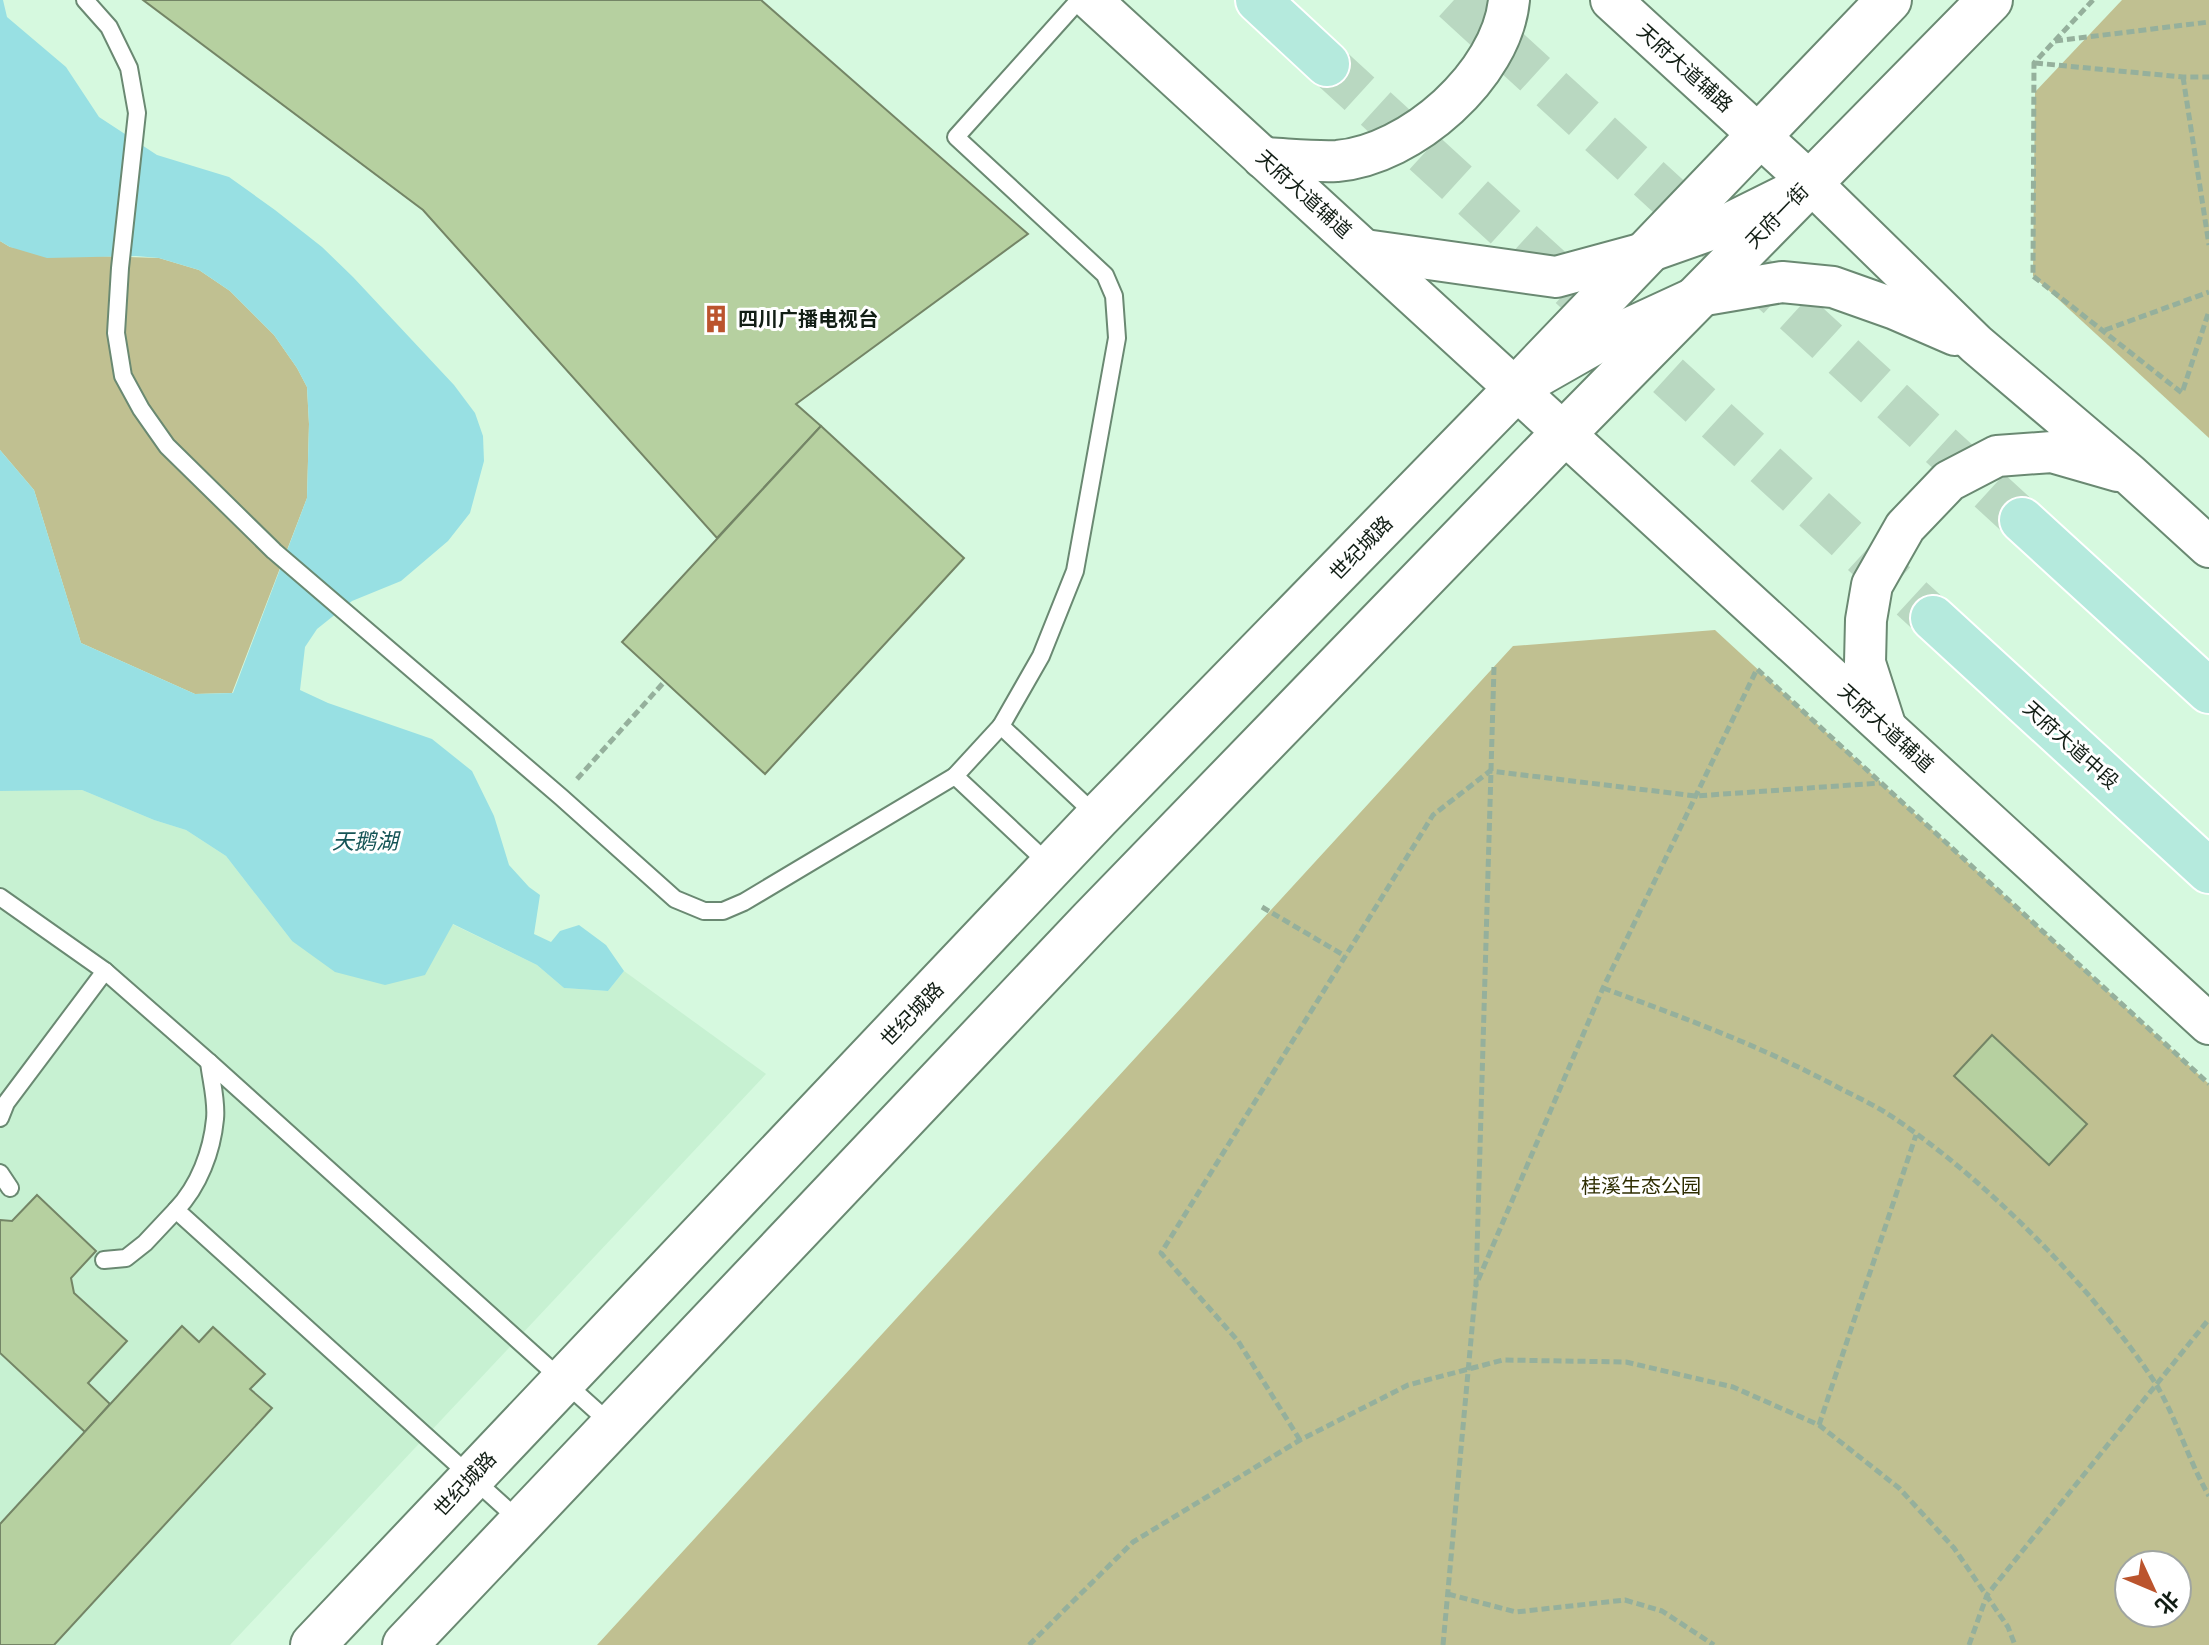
<svg xmlns="http://www.w3.org/2000/svg" width="2209" height="1645" font-family="Poppins,'Noto Sans SC',sans-serif">
	<style>
		.built { fill: #c7f1d2 }
		.green { fill: #c0c091; fill-rule: evenodd }
		.water { fill: #98e0e3 }
		.building { fill: #b6d0a0; stroke: #748566; stroke-width: 2 }
		.lines { fill: none; stroke-linecap: round; stroke-linejoin: round }
		.primary-tunnel { stroke: #b9d8c1; stroke-width: 44; stroke-dasharray: 44 22; stroke-linecap: butt }
		.service-casing { stroke: #6a8972; stroke-width: 20 }
		.tertiary-casing { stroke: #6a8972; stroke-width: 44 }
		.secondary-casing { stroke: #6a8972; stroke-width: 48 }
		.primary-casing { stroke: #fff; stroke-width: 48 }
		.path { stroke: #95b09c; stroke-width: 5; stroke-dasharray: 8 4; stroke-linecap: butt }
		.service { stroke: #fff; stroke-width: 16 }
		.tertiary { stroke: #fff; stroke-width: 40 }
		.secondary { stroke: #fff; stroke-width: 44 }
		.primary { stroke: #b5eadd; stroke-width: 44 }
		.labels { text-anchor: middle; dominant-baseline: central; stroke-width: 6; stroke-linejoin: round; paint-order: stroke }
		.street-label { font-size: 20px; fill: #121e15; stroke: #fff }
		.poi-label { font-size: 20px; font-weight: bold; fill: #121e15; stroke: #fff; text-anchor: start }
		.park-label { font-size: 20px; fill: #2f2e02; stroke: #fff }
		.water-label { font-size: 22px; font-style: italic; fill: #155456; stroke: #fff }
	</style>
	<rect width="100%" height="100%" fill="#d6f9df"/>
	<path class="built" d="M4,789L82,790L154,820L186,830L226,856L292,941L452,924L537,965L564,988L608,991L624,971L766,1074L230,1645H0V791Z"/>
	<g class="green">
		<path d="M2122,0H2209V438L2033,276L2035,92Z"/>
		<path d="M0,241L10,247L97,256L159,258L199,270L230,291L274,335L297,368L307,387L309,424L307,498L232,693L195,694L81,643L34,490L0,450Z"/>
		<path d="M1715,630L2209,1084V1645H597L1513,646ZM2129,1565H2177V1613H2129Z"/>
	</g>
	<path class="water" d="M0,0H3L7,17L66,67L99,117L157,155L229,177L275,210L322,247L353,277L454,385L475,413L483,436L484,461L470,513L448,541L401,581L352,601L317,629L305,647L300,690L328,703L432,739L472,771L494,816L509,865L529,887L540,895L534,934L551,942L560,931L579,925L606,945L624,971L608,991L564,988L537,965L453,924L425,975L385,985L335,972L292,941L226,856L186,830L154,820L82,790L0,791V450L34,490L81,643L195,694L233,693L307,498L309,424L307,387L297,368L274,335L230,291L199,270L159,258L136,256L47,258L10,247L0,241Z"/>
	<g class="building">
		<path d="M143,0H761L1028,234L796,404L821,426L717,538L423,210Z"/>
		<path d="M821,426L964,558L765,774L622,642Z"/>
		<path d="M1992,1035L2087,1124L2049,1165L1954,1076Z"/>
		<path d="M37,1195L96,1251L71,1278L74,1293L127,1341L88,1383L110,1404L85,1432L0,1353V1220L12,1221Z"/>
		<path d="M182,1326L199,1342L213,1327L265,1374L250,1389L272,1408L54,1645H0V1524Z"/>
	</g>
	<g class="lines">
		<g class="primary-tunnel">
			<path d="M1454,0L2022,520"/>
			<path d="M1327,64L1933,618"/>
		</g>
		<defs>
			<g id="service">
				<path d="M85,0L109,27L129,68L137,113L120,268L116,333L123,376L141,409L167,446L274,551L561,797L675,899L704,911H723L744,902L955,776L1051,866"/>
				<path d="M1079,0L956,137L1105,275L1114,296L1117,338L1075,571L1041,656L1001,726L1098,817"/>
				<path d="M955,776L1001,726"/>
				<path d="M0,897L105,971"/>
				<path d="M0,1118L6,1103L105,971L209,1062"/>
				<path d="M0,1173L10,1188"/>
				<path d="M104,1260L126,1258L145,1243L176,1210"/>
				<path d="M521,1522L176,1210C199,1186 212,1151 215,1119C217,1101 211,1080 209,1062L611,1424"/>
			</g>
			<g id="tertiary">
				<path d="M1091,0L2209,1024"/>
				<path d="M1611,0L1810,182L1976,344L2129,474L2209,547"/>
				<path d="M1263,158C1287,159 1313,162 1337,161C1411,155 1502,75 1509,0"/>
				<path d="M1365,250L1556,277L1648,252L1730,223L1796,190"/>
				<path d="M1537,377L1595,344L1699,296L1782,282L1833,287L1895,309L1955,335"/>
				<path d="M1885,725L1865,663L1866,620L1872,585L1905,527L1949,481L1997,456L2052,452L2118,471"/>
			</g>
			<g id="secondary">
				<path d="M313,1645L1098,817L1516,389L1889,0"/>
				<path d="M405,1645L1091,921L1564,433L1990,0"/>
			</g>
			<g id="primary">
				<path d="M1258,0L1327,64"/>
				<path d="M2022,520L2209,691"/>
				<path d="M1933,618L2209,871"/>
			</g>
		</defs>
		<use href="#service" class="service-casing"/>
		<use href="#tertiary" class="tertiary-casing"/>
		<use href="#secondary" class="secondary-casing"/>
		<use href="#primary" class="primary-casing"/>
		<g class="path">
			<path d="M2093,0L2034,63L2033,276L2182,393L2209,311"/>
			<path d="M2055,41L2209,22"/>
			<path d="M2035,63L2183,77H2209"/>
			<path d="M2183,77L2209,245"/>
			<path d="M2105,330L2209,292"/>
			<path d="M1494,667L1476,1285L1603,988L1757,669L2209,1084"/>
			<path d="M577,779L665,681"/>
			<path d="M1262,907L1345,956"/>
			<path d="M1603,988C1685,1018 1766,1048 1843,1090C1859,1098 1876,1106 1891,1116C1985,1178 2092,1287 2154,1381C2176,1416 2188,1460 2209,1496"/>
			<path d="M1819,1425L1916,1135"/>
			<path d="M1300,1440L1238,1341L1161,1253L1433,815L1490,771L1696,796L1880,783"/>
			<path d="M1448,1594L1516,1612L1625,1600L1662,1611L1714,1645"/>
			<path d="M1029,1645L1133,1542L1300,1440L1408,1385L1503,1360L1626,1362L1733,1387L1819,1425L1899,1488L1954,1548L2008,1627L2015,1645"/>
			<path d="M1443,1645L1476,1285"/>
			<path d="M1969,1645L1987,1595L2209,1319"/>
		</g>
		<use href="#service" class="service"/>
		<use href="#tertiary" class="tertiary"/>
		<use href="#secondary" class="secondary"/>
		<use href="#primary" class="primary"/>
	</g>
	<defs>
		<symbol id="building-bare" viewBox="-9 -9 18 18"><path d="M-4-6H4V6H1V3H-1V6H-4ZM-2.5-4.3h1.7v1.8h-1.7ZM.8-4.3h1.7v1.8H.8ZM-2.5-1h1.7V.8h-1.7ZM.8-1h1.7V.8H.8Z" fill="#bb542d" stroke="#fff" stroke-width="2.5" paint-order="stroke"/></symbol>
	</defs>
	<g fill-rule="evenodd">
		<use href="#building-bare" x="696" y="299" width="40" height="40"/>
	</g>
	<g class="labels">
		<g class="street-label">
			<text transform="translate(1685 68) rotate(42)">天府大道辅路</text>
			<text transform="translate(1304 194) rotate(42)">天府大道辅道</text>
			<text transform="translate(1777 216) rotate(-46)">天府一街</text>
			<text transform="translate(1361 548) rotate(-46)">世纪城路</text>
			<text transform="translate(1886 728) rotate(42)">天府大道辅道</text>
			<text transform="translate(2071 745) rotate(42)">天府大道中段</text>
			<text transform="translate(912 1014) rotate(-46)">世纪城路</text>
			<text transform="translate(465 1484) rotate(-47)">世纪城路</text>
		</g>
		<g class="poi-label">
			<text x="738" y="319">四川广播电视台</text>
		</g>
		<g class="park-label">
			<text x="1641" y="1186">桂溪生态公园</text>
		</g>
		<g class="water-label">
			<text x="365" y="841">天鹅湖</text>
		</g>
	</g>
	<g transform="translate(2153 1589) rotate(134)"><circle r="38" fill="#ffffff" stroke="#a0a5a1" stroke-width="2"/>
	<path d="M0-6L14 30L0 20L-14 30Z" fill="#bb542d"/>
	<text y="-12" font-size="22" font-weight="bold" text-anchor="middle" fill="#121e15">北</text>
	</g>
</svg>
